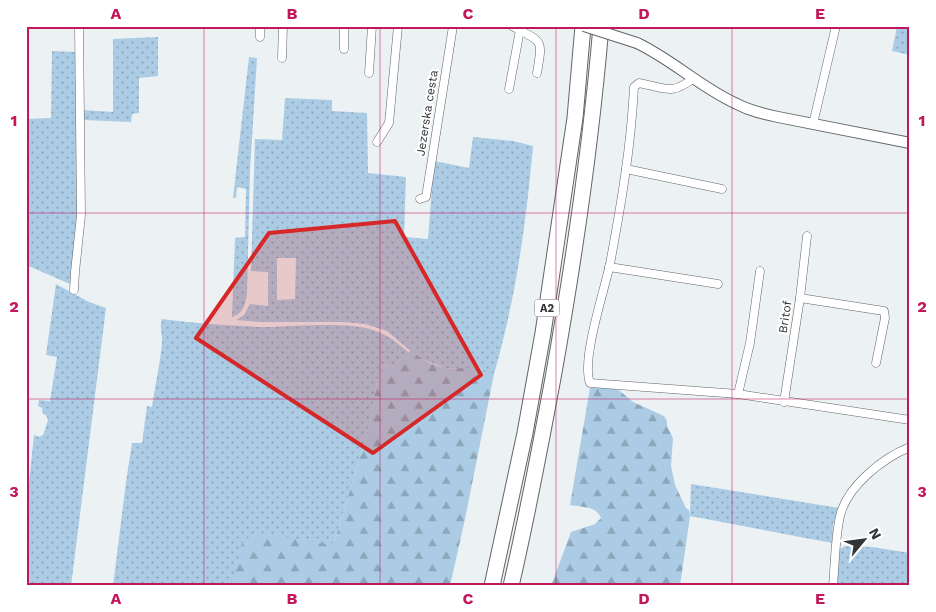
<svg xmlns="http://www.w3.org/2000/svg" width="936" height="612" font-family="'Work Sans',sans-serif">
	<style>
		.grass { fill: url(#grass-dots); fill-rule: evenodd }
		.forest { fill: url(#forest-firs) }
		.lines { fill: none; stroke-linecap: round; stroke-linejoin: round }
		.minor-casing { stroke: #616568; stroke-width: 9 }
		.tertiary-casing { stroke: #616568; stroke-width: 12 }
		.motorway-casing { stroke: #616568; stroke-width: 17 }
		.minor { stroke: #fff; stroke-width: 8 }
		.tertiary { stroke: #fff; stroke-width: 10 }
		.motorway { stroke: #fff; stroke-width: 15 }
		.tertiary-bridge-casing { stroke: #616568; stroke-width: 12; stroke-linecap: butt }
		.tertiary-bridge { stroke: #fff; stroke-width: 10 }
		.marked { fill: #d62828; fill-opacity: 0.2; stroke: #d62828; stroke-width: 4; stroke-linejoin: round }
		.grid { fill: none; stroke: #c2185b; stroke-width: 1; stroke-opacity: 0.55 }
		.labels { text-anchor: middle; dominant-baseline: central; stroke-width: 4; stroke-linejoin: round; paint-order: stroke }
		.shield { fill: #fff; stroke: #707172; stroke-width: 1 }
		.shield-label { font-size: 11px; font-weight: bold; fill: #323435 }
		.street-label { font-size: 12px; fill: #323435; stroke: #fff }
		.neatline { fill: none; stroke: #c2185b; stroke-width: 2 }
		.grid-label { font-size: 16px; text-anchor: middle; font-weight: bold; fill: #c2185b }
	</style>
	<defs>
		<pattern id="grass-dots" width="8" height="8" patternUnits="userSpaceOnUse" patternTransform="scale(1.25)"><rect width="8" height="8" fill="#abcce4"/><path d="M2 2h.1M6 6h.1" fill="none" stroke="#8ca6ba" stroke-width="1.8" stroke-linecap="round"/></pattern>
		<pattern id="forest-firs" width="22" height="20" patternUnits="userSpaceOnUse" patternTransform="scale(1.25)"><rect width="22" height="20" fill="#abcce4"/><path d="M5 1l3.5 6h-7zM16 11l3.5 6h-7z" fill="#8ca6ba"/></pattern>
	</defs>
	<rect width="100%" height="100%" fill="#ecf1f4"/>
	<g class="grass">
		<path d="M897,26H910V55L892,51Z"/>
		<path d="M158,37V76L139,78V113L132,114L131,122L82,120V110L113,112V39Z"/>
		<path d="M52,51L75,52L78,224L70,284L26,265V119L51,118Z"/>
		<path d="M249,57L257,58L250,170L247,295C245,305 243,314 232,317L235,238L245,237L246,189L237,187L236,198H233Z"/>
		<path d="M285,98L332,100V111L367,113L368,173L406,177L404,237L428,239L434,161L469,168L473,137L513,141L533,146C526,224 516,298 494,374L488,373L482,369L475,368H445L419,358L387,331L365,324L343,322H262L236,320L244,315L250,304L268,306V272L251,271L255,139L282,140ZM277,258H296L295,299L277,300Z"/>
		<path d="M56,284L89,302L106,308L71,586H26V512L34,435L39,437L43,435L48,420L46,415L43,414L42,408L38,406L39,400L50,401L57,357L46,355Z"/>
		<path d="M162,319C195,323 228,326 262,327C292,327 346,321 373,330C387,334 398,343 409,353L399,361L396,367L382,365L377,382L370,423L335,540L332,544H326L234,577L231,586H113L126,482L132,443H142L147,406L152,407C155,386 160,364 162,343C163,334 159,329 162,319Z"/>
		<path d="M691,484L839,508L833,524L832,543L690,516Z"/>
		<path d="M845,546L872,547L910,553V586H836L840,549Z"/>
	</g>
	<g class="forest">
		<path d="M411,350C420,359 433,366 446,368C456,369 466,367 475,368C482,368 487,372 494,374L465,519L450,586H231L243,540L260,533L326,544H332L335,540L370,423L377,382L382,365L396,367L399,361Z"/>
		<path d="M590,388H612L620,391L633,402L664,416L667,421V426L673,438L671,466L675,485L686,508L689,510L690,516L680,586H551L571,532L595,524L601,518C597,506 581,507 570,505Z"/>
	</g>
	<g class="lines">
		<defs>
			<g id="minor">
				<path d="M260,26V37"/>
				<path d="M344,26V49"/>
				<path d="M512,26C543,43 543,38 537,73"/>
				<path d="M282,58L283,26"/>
				<path d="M369,73L372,26"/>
				<path d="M694,78C670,96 666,88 639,83L634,87C631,147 621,205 610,264C604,292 581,360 590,383L738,394L910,420"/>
				<path d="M509,89L520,30"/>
				<path d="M813,124L836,26"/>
				<path d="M377,142L389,123L398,26"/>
				<path d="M626,169L722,189"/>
				<path d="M420,199L426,197L453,26"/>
				<path d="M609,267L718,284"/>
				<path d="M74,290L75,272L81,215L79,26"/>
				<path d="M800,298L884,311L885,318L876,363"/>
				<path d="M738,394L750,343L760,271"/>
				<path d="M784,402L800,298L807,236"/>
				<path d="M833,586C835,563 835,539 840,516C847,486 883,458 910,447"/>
			</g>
			<path id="tertiary" d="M637,43C673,60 701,88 737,104C750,111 764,114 778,117L910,143"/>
			<g id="motorway">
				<path d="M492,586L525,433L543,333L575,118L583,26"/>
				<path d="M511,586C527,517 540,448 553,378C574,261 591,145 601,26"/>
			</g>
		</defs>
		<use href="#minor" class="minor-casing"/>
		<use href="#tertiary" class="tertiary-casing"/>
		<use href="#motorway" class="motorway-casing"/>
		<use href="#minor" class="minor"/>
		<use href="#tertiary" class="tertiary"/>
		<use href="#motorway" class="motorway"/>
		<defs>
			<path id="tertiary-bridge" d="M584,26L637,43"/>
		</defs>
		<use href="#tertiary-bridge" class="tertiary-bridge-casing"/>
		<use href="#tertiary-bridge" class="tertiary-bridge"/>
	</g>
	<path class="marked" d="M395,221L481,375L373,453L196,338L269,233Z"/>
	<path class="grid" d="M204,26V586M380,26V586M556,26V586M732,26V586M26,213H910M26,399H910"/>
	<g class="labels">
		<rect class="shield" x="534.5" y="299.5" width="25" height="17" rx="4"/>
		<g class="shield-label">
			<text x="547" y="308">A2</text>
		</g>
		<g class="street-label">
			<text transform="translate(427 113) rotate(-81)">Jezerska cesta</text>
			<text transform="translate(785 317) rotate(-81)">Britof</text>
		</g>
	</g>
	<rect width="936" height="612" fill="none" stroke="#ffffff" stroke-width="55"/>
	<g transform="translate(864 540) rotate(61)" stroke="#ffffff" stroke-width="4" paint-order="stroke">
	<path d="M0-4L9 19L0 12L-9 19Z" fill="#323435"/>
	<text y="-8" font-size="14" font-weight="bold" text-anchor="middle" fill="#323435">N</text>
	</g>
	<rect x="28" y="28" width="880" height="556" class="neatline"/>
	<g class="grid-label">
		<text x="116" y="19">A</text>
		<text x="292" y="19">B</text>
		<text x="468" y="19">C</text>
		<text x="644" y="19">D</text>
		<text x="820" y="19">E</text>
		<text x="14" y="126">1</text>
		<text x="922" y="126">1</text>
		<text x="14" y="312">2</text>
		<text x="922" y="312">2</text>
		<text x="14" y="497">3</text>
		<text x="922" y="497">3</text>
		<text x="116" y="604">A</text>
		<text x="292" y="604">B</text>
		<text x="468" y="604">C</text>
		<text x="644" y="604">D</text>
		<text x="820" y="604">E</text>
	</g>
</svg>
